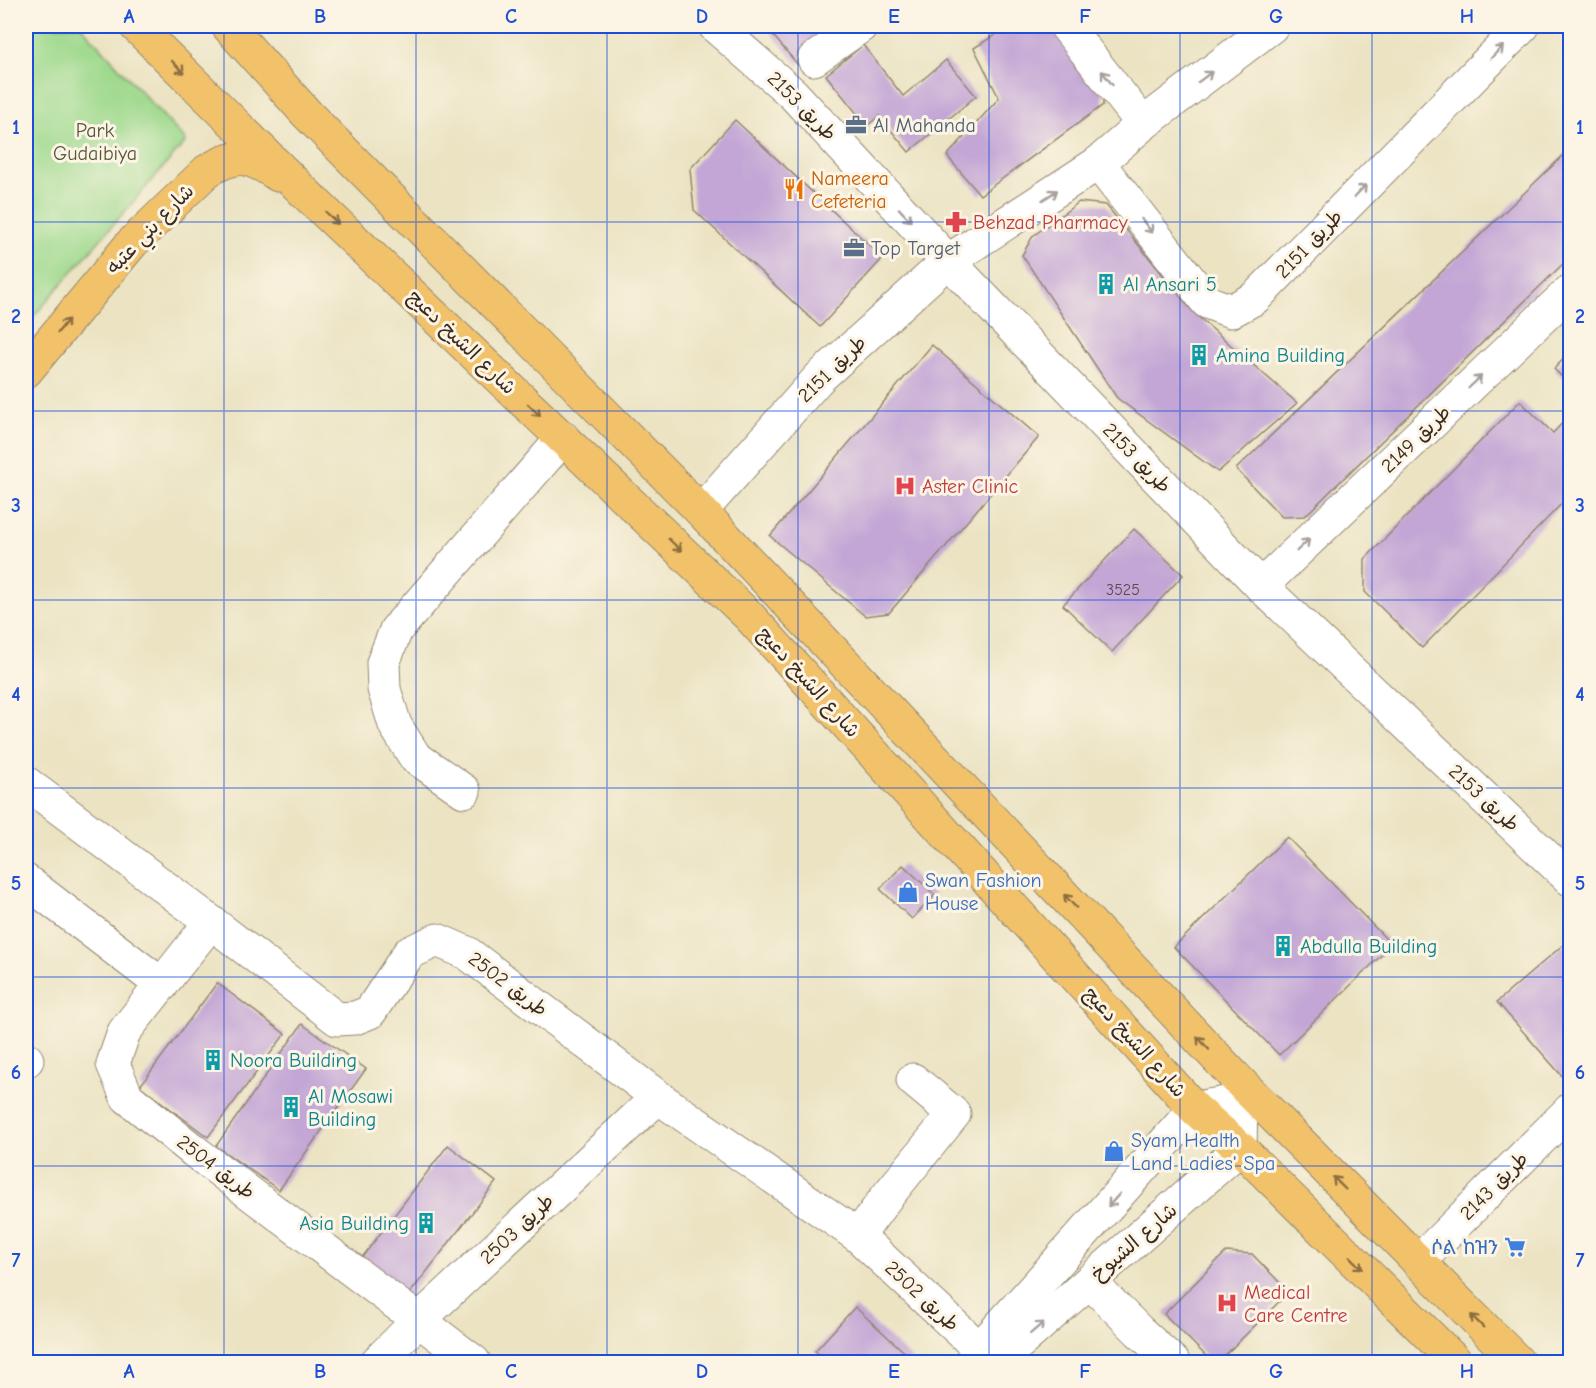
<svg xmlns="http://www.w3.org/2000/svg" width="1596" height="1388" font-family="'Comic Neue','Playpen Sans Arabic','Noto Sans Ethiopic',sans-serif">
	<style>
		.green { fill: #9ed98d; stroke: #6c8256; stroke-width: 1.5 }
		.building { fill: #c3a6d5 }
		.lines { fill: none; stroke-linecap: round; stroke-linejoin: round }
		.minor-casing { stroke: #938670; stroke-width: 35 }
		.major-casing { stroke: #938670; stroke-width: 35 }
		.minor { stroke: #fff; stroke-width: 33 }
		.major { stroke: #f2c26a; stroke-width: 33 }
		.oneway { stroke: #a79f9a }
		.oneway2 { stroke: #8d6e40 }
		.grid { fill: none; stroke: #1d4ed8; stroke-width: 1.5; stroke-opacity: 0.55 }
		.labels { text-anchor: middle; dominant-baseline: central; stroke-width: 6; stroke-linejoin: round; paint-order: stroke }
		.number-label { font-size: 16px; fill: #5d494c }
		.street-label { font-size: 20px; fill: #3b2a1e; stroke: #fcf5e5 }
		.service-label { font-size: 20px; fill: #4e5e75; stroke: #fcf5e5; text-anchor: start }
		.park-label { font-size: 20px; fill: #54563a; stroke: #fcf5e5 }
		.food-label { font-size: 20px; fill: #c56008; stroke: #fcf5e5; text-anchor: start }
		.health-label { font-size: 20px; fill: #be3a42; stroke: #fcf5e5; text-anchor: start }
		.culture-label { font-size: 20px; fill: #0d838f; stroke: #fcf5e5; text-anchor: start }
		.shop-label { font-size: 20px; fill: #366cbe; stroke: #fcf5e5; text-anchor: start }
		.neatline { fill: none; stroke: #1d4ed8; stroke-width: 2 }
		.grid-label { font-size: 20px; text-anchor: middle; font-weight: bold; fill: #1d4ed8 }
	</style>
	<rect width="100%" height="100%" fill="#fcf5e5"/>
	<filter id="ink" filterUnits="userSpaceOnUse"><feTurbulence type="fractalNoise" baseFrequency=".0167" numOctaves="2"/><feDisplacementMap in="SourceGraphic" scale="12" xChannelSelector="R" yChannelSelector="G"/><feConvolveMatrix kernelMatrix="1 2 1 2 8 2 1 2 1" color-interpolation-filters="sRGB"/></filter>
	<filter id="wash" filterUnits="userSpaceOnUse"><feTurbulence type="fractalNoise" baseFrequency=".008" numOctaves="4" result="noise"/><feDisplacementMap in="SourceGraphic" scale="24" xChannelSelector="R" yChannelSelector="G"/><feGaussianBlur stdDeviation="1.35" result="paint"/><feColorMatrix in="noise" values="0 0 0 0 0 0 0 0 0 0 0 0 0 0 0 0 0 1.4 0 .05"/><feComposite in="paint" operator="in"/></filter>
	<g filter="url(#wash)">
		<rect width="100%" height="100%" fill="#ebe3c2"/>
		<path class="green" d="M26,26H81L186,141L26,325Z"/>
		<g id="blocks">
			<g class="building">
				<path d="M765,26H846L798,65Z"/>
				<path d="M1009,26H1058L1103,82V105L980,195L947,156L999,98L974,48Z"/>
				<path d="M863,45L903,96L946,60L976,96L909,152L879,116L867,126L826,75Z"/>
				<path d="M735,120L883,258L820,327L694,210L690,169Z"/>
				<path d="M1570,149V257L1305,516L1282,517L1236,469Z"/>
				<path d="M1079,202L1106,205L1194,313L1297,403L1218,472L1117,398L1022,255L1033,236Z"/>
				<path d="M932,345L1039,437L889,613L865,616L770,536Z"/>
				<path d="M1570,352V385L1554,369Z"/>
				<path d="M1520,401L1553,433L1570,415V495L1422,648L1365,592V559Z"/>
				<path d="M1134,529L1183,575L1112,652L1063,605Z"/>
				<path d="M1287,837L1392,945L1279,1055L1174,947Z"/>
				<path d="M903,865L935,895L912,919L880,889Z"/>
				<path d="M1564,944L1570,952V1085L1497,1002Z"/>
				<path d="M217,983L285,1034L208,1137L140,1086Z"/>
				<path d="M302,1024L366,1069L279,1190L216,1146Z"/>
				<path d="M448,1145L496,1182L404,1301L357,1264Z"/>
				<path d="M1226,1252L1252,1254L1289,1292L1218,1362H1212L1164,1314Z"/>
				<path d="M855,1307L912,1359L908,1362H830L815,1351Z"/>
			</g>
		</g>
	</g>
	<g filter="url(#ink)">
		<use href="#blocks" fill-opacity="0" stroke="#938670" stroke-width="1.5"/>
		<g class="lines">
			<defs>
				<g id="minor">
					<path d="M715,26L793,94L948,261L1261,586L1570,879"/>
					<path d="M1066,26L1143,124"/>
					<path d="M814,59L861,26"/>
					<path d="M1098,163L1207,302L1231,311L1255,298L1523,26"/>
					<path d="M701,511L819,378L948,261L1098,163L1143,124L1272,26"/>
					<path d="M1261,586L1570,291"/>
					<path d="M26,783L211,922L337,1019L355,1018L370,1012L409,953L437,940L467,953L658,1097L858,1236L987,1356"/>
					<path d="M464,791L415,757L395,725L384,689L383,663L396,630L563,438"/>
					<path d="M26,881L162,985"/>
					<path d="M211,922L124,1032L113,1064L127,1097L194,1151L474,1362"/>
					<path d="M26,1059L27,1060"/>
					<path d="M858,1236L885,1199L954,1114L913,1080"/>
					<path d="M1418,1262L1570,1110"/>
					<path d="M1090,1282L1139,1331L1173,1362"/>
					<path d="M987,1356L1005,1354L1023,1340L1240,1148L1241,1101L1236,1078"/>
					<path d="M377,1362L419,1320L658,1097"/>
					<path d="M981,1362L987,1356L991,1336L1195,1109C1218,1103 1238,1100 1261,1103"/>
				</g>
				<g id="major">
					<path d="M136,26L303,191L749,616L1195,1109L1240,1148L1456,1362"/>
					<path d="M228,26L307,114L701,511L1236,1078L1518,1362"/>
					<path d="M26,371L132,243L207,171C239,152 249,156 278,175"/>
				</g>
			</defs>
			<use href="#minor" class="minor-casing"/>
			<use href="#major" class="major-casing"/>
			<use href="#minor" class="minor"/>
			<use href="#major" class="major"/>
		</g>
		<defs><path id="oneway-shaft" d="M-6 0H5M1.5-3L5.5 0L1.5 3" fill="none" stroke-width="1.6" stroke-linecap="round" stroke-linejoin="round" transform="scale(1.5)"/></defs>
		<g class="oneway">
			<use href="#oneway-shaft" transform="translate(1497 52) rotate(-46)"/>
			<use href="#oneway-shaft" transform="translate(1205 77) rotate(-37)"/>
			<use href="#oneway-shaft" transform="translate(1107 78) rotate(-128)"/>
			<use href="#oneway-shaft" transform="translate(1360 191) rotate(-46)"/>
			<use href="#oneway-shaft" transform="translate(1050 195) rotate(-33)"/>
			<use href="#oneway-shaft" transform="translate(905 215) rotate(47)"/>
			<use href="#oneway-shaft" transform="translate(1147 226) rotate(52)"/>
			<use href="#oneway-shaft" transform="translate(1475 382) rotate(-44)"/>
			<use href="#oneway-shaft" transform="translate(1303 545) rotate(-44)"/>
			<use href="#oneway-shaft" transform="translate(1114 1200) rotate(132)"/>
			<use href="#oneway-shaft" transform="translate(1037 1328) rotate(-41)"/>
		</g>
		<g class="oneway2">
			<use href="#oneway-shaft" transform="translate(178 67) rotate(45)"/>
			<use href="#oneway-shaft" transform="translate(332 218) rotate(44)"/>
			<use href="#oneway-shaft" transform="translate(63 326) rotate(-51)"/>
			<use href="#oneway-shaft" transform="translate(534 410) rotate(44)"/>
			<use href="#oneway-shaft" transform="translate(675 545) rotate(44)"/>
			<use href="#oneway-shaft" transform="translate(1070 901) rotate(-133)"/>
			<use href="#oneway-shaft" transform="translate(1203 1043) rotate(-133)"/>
			<use href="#oneway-shaft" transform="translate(1339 1183) rotate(-135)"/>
			<use href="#oneway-shaft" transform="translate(1356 1263) rotate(45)"/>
			<use href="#oneway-shaft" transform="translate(1477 1321) rotate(-135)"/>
		</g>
	</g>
	<path class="grid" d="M224,26V1362M416,26V1362M607,26V1362M798,26V1362M989,26V1362M1180,26V1362M1372,26V1362M26,222H1570M26,411H1570M26,600H1570M26,788H1570M26,977H1570M26,1166H1570"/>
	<defs>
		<symbol id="office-bare" viewBox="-9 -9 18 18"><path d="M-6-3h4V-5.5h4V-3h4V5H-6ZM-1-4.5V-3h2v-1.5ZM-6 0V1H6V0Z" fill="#5c6f8a" stroke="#fcf5e5" stroke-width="2.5" paint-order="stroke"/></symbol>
		<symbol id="restaurant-bare" viewBox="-9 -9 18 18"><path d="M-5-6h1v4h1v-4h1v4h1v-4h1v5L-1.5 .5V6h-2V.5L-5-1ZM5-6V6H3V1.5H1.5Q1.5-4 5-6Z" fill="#e8710a" stroke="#fcf5e5" stroke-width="2.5" paint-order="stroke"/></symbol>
		<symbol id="pharmacy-bare" viewBox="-9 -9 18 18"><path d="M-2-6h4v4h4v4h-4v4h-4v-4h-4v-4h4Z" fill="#e0444e" stroke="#fcf5e5" stroke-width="2.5" paint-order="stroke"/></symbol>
		<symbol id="building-bare" viewBox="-9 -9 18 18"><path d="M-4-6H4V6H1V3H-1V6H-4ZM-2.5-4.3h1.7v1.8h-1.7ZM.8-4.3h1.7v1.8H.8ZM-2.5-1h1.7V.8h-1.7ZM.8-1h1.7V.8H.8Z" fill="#0f9aa8" stroke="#fcf5e5" stroke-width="2.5" paint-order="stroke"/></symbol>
		<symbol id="hospital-bare" viewBox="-9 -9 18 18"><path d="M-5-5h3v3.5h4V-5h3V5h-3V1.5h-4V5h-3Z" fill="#e0444e" stroke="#fcf5e5" stroke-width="2.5" paint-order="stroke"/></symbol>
		<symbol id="shop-bare" viewBox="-9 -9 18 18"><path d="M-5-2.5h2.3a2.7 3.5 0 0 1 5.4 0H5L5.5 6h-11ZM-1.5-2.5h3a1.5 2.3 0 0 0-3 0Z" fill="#3f7fe0" stroke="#fcf5e5" stroke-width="2.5" paint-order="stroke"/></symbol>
		<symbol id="supermarket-bare" viewBox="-9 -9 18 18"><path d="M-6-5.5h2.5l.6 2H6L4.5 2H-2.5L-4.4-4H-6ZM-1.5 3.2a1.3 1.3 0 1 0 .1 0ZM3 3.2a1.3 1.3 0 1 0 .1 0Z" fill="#3f7fe0" stroke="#fcf5e5" stroke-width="2.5" paint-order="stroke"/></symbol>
	</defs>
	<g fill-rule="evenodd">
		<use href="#office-bare" x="841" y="110" width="30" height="30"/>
		<use href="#restaurant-bare" x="779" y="174" width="30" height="30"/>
		<use href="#pharmacy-bare" x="941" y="207" width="30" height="30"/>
		<use href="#office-bare" x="839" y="233" width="30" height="30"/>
		<use href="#building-bare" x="1091" y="269" width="30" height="30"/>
		<use href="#building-bare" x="1184" y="340" width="30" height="30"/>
		<use href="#hospital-bare" x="890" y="471" width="30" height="30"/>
		<use href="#shop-bare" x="893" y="877" width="30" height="30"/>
		<use href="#building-bare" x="1268" y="931" width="30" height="30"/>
		<use href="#building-bare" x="198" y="1045" width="30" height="30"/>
		<use href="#building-bare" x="276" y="1092" width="30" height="30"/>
		<use href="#shop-bare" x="1099" y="1136" width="30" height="30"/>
		<use href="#building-bare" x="411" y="1208" width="30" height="30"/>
		<use href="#supermarket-bare" x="1500" y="1232" width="30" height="30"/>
		<use href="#hospital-bare" x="1212" y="1288" width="30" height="30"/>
	</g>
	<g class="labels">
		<g class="number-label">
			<text x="1123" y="590">3525</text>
		</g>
		<g class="street-label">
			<text transform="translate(802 106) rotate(45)">طريق 2153</text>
			<text transform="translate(150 229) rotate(-46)">شارع بني عتبه</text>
			<text transform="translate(1309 244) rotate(-46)">طريق 2151</text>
			<text transform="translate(462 342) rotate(44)">شارع الشيخ دعيج</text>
			<text transform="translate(832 369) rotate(-44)">طريق 2151</text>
			<text transform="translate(1416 439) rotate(-44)">طريق 2149</text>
			<text transform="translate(1137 458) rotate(46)">طريق 2153</text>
			<text transform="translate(809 682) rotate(48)">شارع الشيخ دعيج</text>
			<text transform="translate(1484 798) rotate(43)">طريق 2153</text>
			<text transform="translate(508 984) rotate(37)">طريق 2502</text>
			<text transform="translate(1135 1042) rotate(48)">شارع الشيخ دعيج</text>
			<text transform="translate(216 1167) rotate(37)">طريق 2504</text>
			<text transform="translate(1494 1186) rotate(-45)">طريق 2143</text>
			<text transform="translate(517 1229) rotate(-43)">طريق 2503</text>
			<text transform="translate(1134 1242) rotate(-41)">شارع الشيوخ</text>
			<text transform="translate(922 1296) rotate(43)">طريق 2502</text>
		</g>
		<g class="service-label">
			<text x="873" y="125">Al Mahanda</text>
			<text x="871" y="248">Top Target</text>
		</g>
		<g class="park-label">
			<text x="95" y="130">Park<tspan x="95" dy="23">Gudaibiya</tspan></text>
		</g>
		<g class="food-label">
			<text x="811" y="178">Nameera<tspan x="811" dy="23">Cefeteria</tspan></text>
		</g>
		<g class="health-label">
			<text x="973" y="222">Behzad Pharmacy</text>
			<text x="922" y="486">Aster Clinic</text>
			<text x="1244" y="1292">Medical<tspan x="1244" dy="23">Care Centre</tspan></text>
		</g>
		<g class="culture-label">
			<text x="1123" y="284">Al Ansari 5</text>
			<text x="1216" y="355">Amina Building</text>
			<text x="1300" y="946">Abdulla Building</text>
			<text x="230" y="1060">Noora Building</text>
			<text x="308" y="1096">Al Mosawi<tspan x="308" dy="23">Building</tspan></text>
			<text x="409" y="1223" text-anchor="end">Asia Building</text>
		</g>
		<g class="shop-label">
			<text x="925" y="880">Swan Fashion<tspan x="925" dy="23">House</tspan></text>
			<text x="1131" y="1140">Syam Health<tspan x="1131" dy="23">Land Ladies' Spa</tspan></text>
			<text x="1498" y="1247" text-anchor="end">ሶል ከዝን</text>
		</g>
	</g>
	<rect width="1596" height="1388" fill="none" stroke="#fcf5e5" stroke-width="66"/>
	<rect x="33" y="33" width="1530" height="1322" class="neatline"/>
	<g class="grid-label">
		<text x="129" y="23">A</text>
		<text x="320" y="23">B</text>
		<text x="511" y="23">C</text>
		<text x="702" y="23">D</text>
		<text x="894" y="23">E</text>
		<text x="1085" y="23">F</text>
		<text x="1276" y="23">G</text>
		<text x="1467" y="23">H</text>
		<text x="16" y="134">1</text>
		<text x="1580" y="134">1</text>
		<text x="16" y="323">2</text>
		<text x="1580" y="323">2</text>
		<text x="16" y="512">3</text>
		<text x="1580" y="512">3</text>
		<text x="16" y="701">4</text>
		<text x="1580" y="701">4</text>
		<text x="16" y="890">5</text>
		<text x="1580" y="890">5</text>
		<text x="16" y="1079">6</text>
		<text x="1580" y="1079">6</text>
		<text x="16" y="1267">7</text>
		<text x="1580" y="1267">7</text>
		<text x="129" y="1378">A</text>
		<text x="320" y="1378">B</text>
		<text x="511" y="1378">C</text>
		<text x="702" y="1378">D</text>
		<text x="894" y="1378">E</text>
		<text x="1085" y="1378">F</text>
		<text x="1276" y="1378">G</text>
		<text x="1467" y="1378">H</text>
	</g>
</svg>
